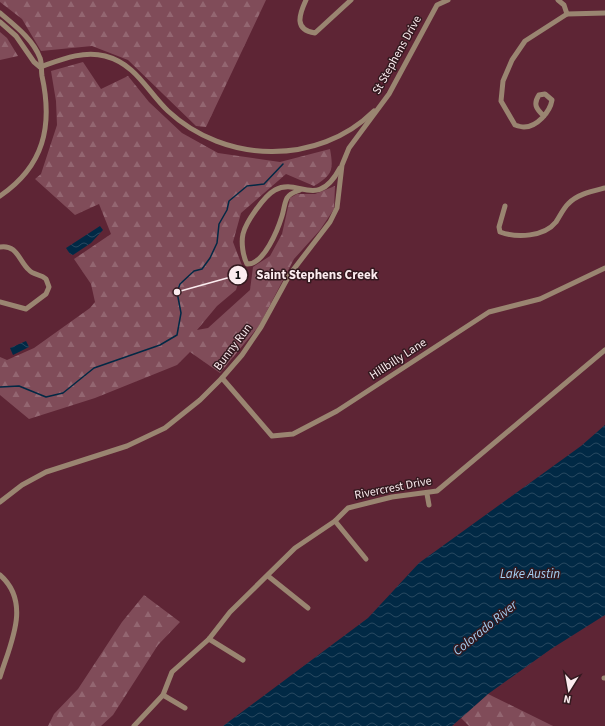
<svg xmlns="http://www.w3.org/2000/svg" width="605" height="726" font-family="'Source Sans 3',sans-serif">
	<style>
		.forest { fill: url(#forest-firs) }
		.water { fill: url(#water-waves) }
		.lines { fill: none; stroke-linecap: round; stroke-linejoin: round }
		.stream { stroke: #012945; stroke-width: 1.5 }
		.street { stroke: #9a8571; stroke-width: 5 }
		.labels { text-anchor: middle; dominant-baseline: central; stroke-width: 3; stroke-linejoin: round; paint-order: stroke }
		.street-label { font-size: 12px; fill: #fbecef; stroke: #33191f }
		.water-label { font-size: 13px; font-style: italic; fill: #a4cef2; stroke: #33191f }
		.leader { fill: none; stroke: #fbecef; stroke-width: 1.5 }
		.callout-dot { fill: #fbecef; stroke: #33191f; stroke-width: 1.5 }
		.mark-label { font-size: 12px; text-anchor: middle; font-weight: bold; fill: #111 }
		.callout-label { font-size: 13px; text-anchor: middle; font-weight: bold; fill: #fbecef; stroke: #33191f; stroke-width: 3; stroke-linejoin: round; paint-order: stroke }
	</style>
	<defs>
		<pattern id="forest-firs" width="22" height="20" patternUnits="userSpaceOnUse"><rect width="22" height="20" fill="#804c59"/><path d="M5 1l3.5 6h-7zM16 11l3.5 6h-7z" fill="#936671"/></pattern>
		<pattern id="water-waves" width="16" height="10" patternUnits="userSpaceOnUse"><rect width="16" height="10" fill="#012945"/><path d="M0 5q4-4 8 0t8 0" fill="none" stroke="#274860"/></pattern>
	</defs>
	<rect width="100%" height="100%" fill="#5e2535"/>
	<g class="forest">
		<path d="M0,0H266L206,127L196,126L128,60L92,46L41,51L22,19L0,2Z"/>
		<path d="M0,32L7,38L18,56L0,60Z"/>
		<path d="M83,62L101,89L128,76L149,102L182,133L218,153L280,162L330,149C334,171 332,175 314,186L286,174L241,213L233,242L243,268L236,290L217,306L197,330L208,328L250,290L253,267L270,256L282,234L290,198L297,194H315L335,186L334,209L320,230L294,259L259,326L220,373L190,352L177,365L95,398L29,419L0,395V357L7,360L34,348L90,308L95,302L91,284L74,259L111,234L99,204L75,215L35,179L41,174L57,125L56,101L51,71Z"/>
		<path d="M144,595L180,622L158,645L113,715L101,726H48L54,714L78,689L122,622Z"/>
		<path d="M488,694L553,726H469L461,718Z"/>
	</g>
	<g class="water">
		<path d="M100,226L103,230L91,243L73,255L70,254L66,248Z"/>
		<path d="M26,341L29,347L13,355L10,348Z"/>
		<path d="M605,425V615L551,649L488,694L452,726H223L368,618L419,563L581,446Z"/>
	</g>
	<g class="lines">
		<path class="stream" d="M0,387L19,386L46,397L63,393L94,368L160,345L177,335L181,313L177,292L180,284L194,271L202,269L210,258L217,243L219,224L227,210L229,201L247,186L264,184L283,164"/>
		<g class="street">
			<path d="M306,0C299,15 294,30 315,33L351,0"/>
			<path d="M558,0L564,5L567,14L605,13"/>
			<path d="M0,13C14,25 33,39 40,58C42,63 41,70 42,76C53,126 44,166 0,196"/>
			<path d="M0,22L16,36L34,62L40,67"/>
			<path d="M40,67C60,60 83,50 105,56C136,64 147,91 168,111C225,164 318,166 374,111"/>
			<path d="M544,116C536,109 533,104 539,95L545,94L552,100C550,112 537,127 524,127C522,127 518,126 515,125L501,101L503,81L512,60L525,41L567,14"/>
			<path d="M300,190C295,192 290,193 287,198C284,204 284,210 282,216C278,229 264,265 247,264C243,256 241,243 243,234C246,222 264,196 275,190C299,177 317,211 340,168"/>
			<path d="M505,206L499,227L500,232C517,238 544,237 556,222C560,216 563,209 568,204C577,194 593,191 605,188"/>
			<path d="M0,247C17,244 19,261 29,270C33,275 41,274 46,279L49,287L46,294L26,309L0,302"/>
			<path d="M222,378L272,436L293,434L337,411L489,312L540,299L605,268"/>
			<path d="M427,494L429,505"/>
			<path d="M0,502L22,485L46,472L127,446L165,428L200,400L222,378L242,355L261,327L290,274L330,222L337,208L342,165L349,148L389,94L437,5L448,0"/>
			<path d="M335,521L366,559"/>
			<path d="M0,575C32,603 10,644 0,677"/>
			<path d="M268,576L308,608"/>
			<path d="M209,639L243,660"/>
			<path d="M604,678H605"/>
			<path d="M163,695L185,708"/>
			<path d="M134,726L163,695L172,672L209,639L230,612L295,548L335,521L348,508L392,497L437,491L605,350"/>
		</g>
	</g>
	<g class="labels">
		<g class="street-label">
			<text transform="translate(397 55) rotate(-61)">St Stephens Drive</text>
			<text transform="translate(233 347) rotate(-53)">Bunny Run</text>
			<text transform="translate(398 359) rotate(-33)">Hillbilly Lane</text>
			<text transform="translate(393 488) rotate(-11)">Rivercrest Drive</text>
		</g>
		<g class="water-label">
			<text x="530" y="574">Lake Austin</text>
			<text transform="translate(485 628) rotate(-39)">Colorado River</text>
		</g>
	</g>
	<path class="leader" d="M177 292L238 275"/>
	<g class="callout-dot">
		<circle cx="177" cy="292" r="4"/>
		<circle cx="238" cy="275" r="10"/>
	</g>
	<g class="mark-label">
		<text x="238" y="279">1</text>
	</g>
	<g class="callout-label">
		<text x="317" y="279">Saint Stephens Creek</text>
	</g>
	<g transform="translate(569 690) rotate(191)" stroke="#33191f" stroke-width="3" paint-order="stroke">
	<path d="M0-3L7 15L0 10L-7 15Z" fill="#fbecef"/>
	<text y="-6" font-size="11" font-weight="bold" text-anchor="middle" fill="#fbecef">N</text>
	</g>
</svg>
